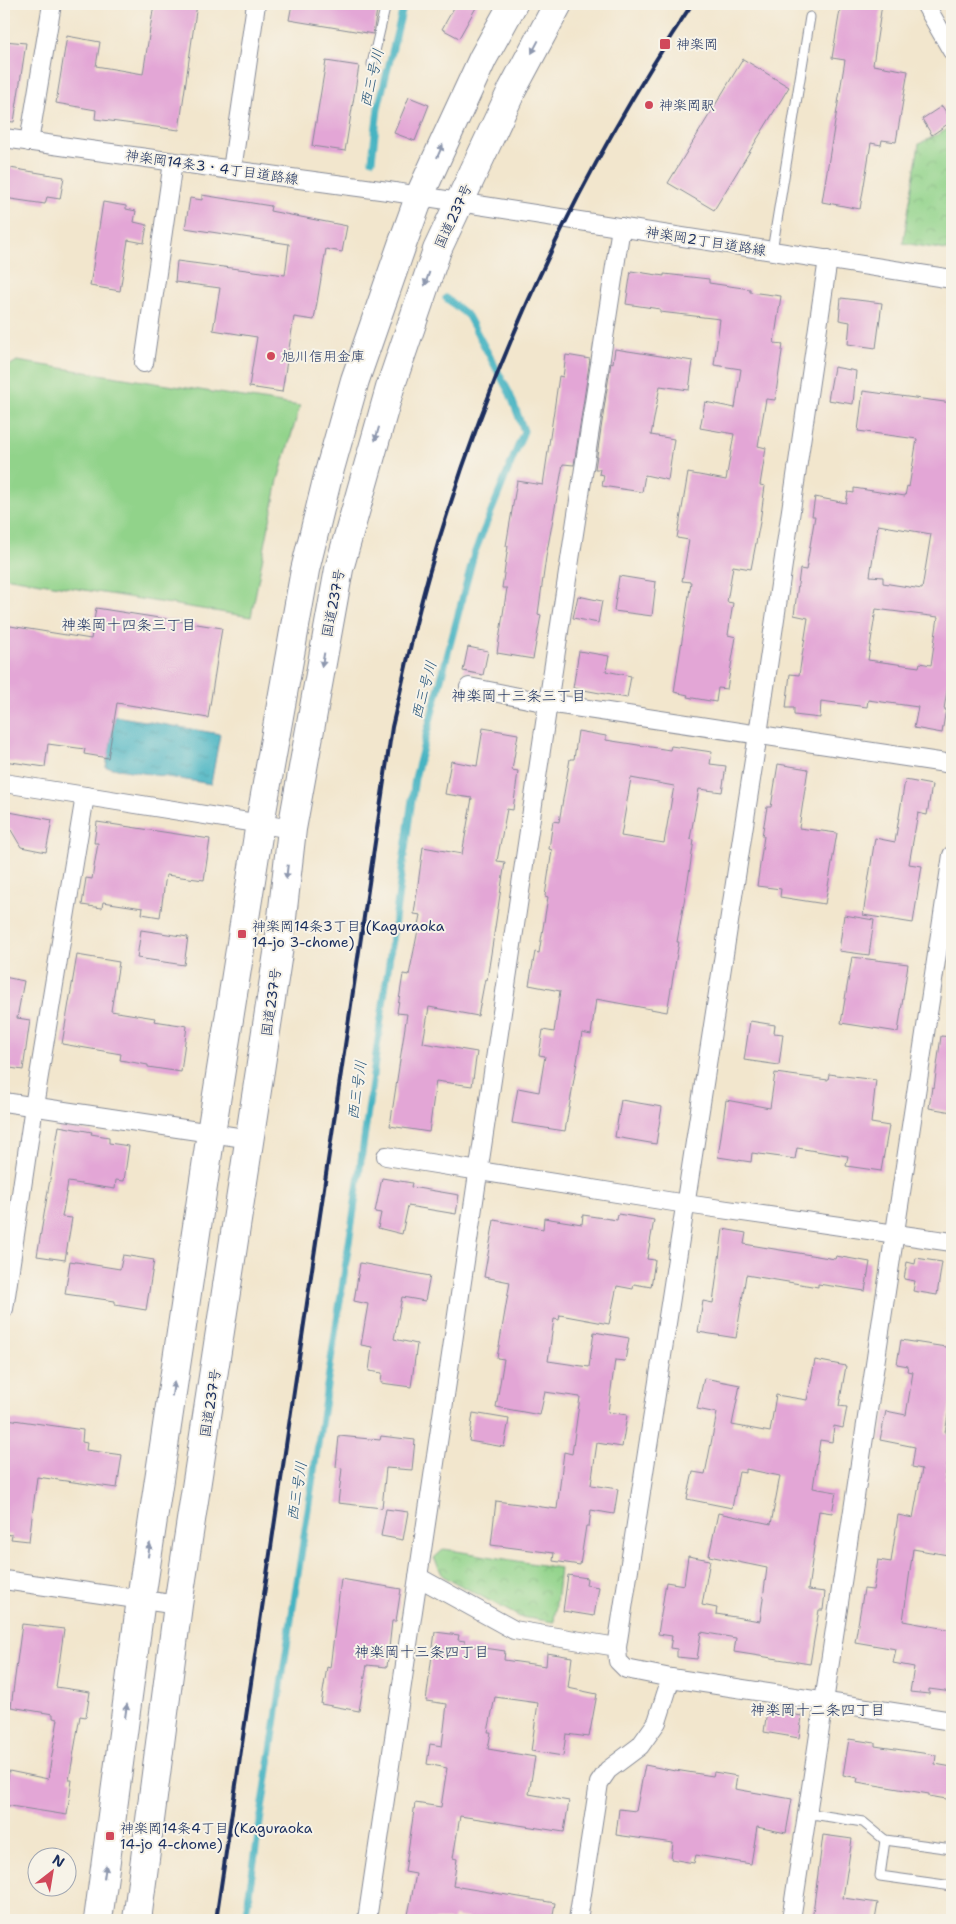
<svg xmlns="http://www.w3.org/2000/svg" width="956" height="1924" font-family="'Shantell Sans','Klee One',sans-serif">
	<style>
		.park { fill: url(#park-crowns); stroke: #568174 }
		.pitch { fill: #91d38a; stroke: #568174 }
		.water { fill: url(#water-ripples); stroke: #307290 }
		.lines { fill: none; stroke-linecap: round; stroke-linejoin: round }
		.stream { stroke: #46b4c2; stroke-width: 7 }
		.building { fill: #e3a6d6; fill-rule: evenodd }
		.service-casing { stroke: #868a96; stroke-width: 11 }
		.minor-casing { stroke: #868a96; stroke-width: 20 }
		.trunk-casing { stroke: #868a96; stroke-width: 30 }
		.service { stroke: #fff; stroke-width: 9 }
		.minor { stroke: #fff; stroke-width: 18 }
		.trunk { stroke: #fff; stroke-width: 28 }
		.rail { stroke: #1b2f5e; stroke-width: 4 }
		.oneway { fill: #8d97ae }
		.poi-dot { fill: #d1495b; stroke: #f7f3e8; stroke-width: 2 }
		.labels { text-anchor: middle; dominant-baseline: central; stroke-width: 4; stroke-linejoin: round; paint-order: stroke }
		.poi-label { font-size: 14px; fill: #1b2f5e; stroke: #f7f3e8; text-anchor: start }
		.street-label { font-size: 14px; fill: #1b2f5e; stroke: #f7f3e8 }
		.water-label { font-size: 15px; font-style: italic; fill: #28577c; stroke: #f7f3e8 }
		.neighbourhood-label { font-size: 15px; fill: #1b2f5e; stroke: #f7f3e8 }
	</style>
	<defs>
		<pattern id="park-crowns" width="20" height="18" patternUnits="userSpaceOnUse" patternTransform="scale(1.25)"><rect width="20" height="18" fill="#91d38a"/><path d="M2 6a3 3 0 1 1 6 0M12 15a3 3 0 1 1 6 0" fill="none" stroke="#7cb57a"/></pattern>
		<pattern id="water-ripples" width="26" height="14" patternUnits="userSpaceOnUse" patternTransform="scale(1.25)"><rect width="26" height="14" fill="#46b4c2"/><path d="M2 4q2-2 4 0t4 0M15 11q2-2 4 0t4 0" fill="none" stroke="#3a93a1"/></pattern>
	</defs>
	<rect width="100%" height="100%" fill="#f7f3e8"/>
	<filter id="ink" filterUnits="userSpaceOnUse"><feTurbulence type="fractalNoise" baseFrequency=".02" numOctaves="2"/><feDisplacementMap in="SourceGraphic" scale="10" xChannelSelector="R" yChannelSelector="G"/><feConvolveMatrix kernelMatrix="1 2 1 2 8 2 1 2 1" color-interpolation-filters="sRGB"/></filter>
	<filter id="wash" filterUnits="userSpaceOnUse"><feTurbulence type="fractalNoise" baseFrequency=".0096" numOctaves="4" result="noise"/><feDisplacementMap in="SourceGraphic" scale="20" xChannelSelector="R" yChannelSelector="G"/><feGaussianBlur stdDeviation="1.12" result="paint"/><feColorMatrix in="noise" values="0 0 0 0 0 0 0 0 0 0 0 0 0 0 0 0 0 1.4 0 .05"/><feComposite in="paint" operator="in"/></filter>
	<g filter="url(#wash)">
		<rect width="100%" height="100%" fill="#f2e6cd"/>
		<g class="park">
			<path d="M952,127V251L903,243L919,144Z"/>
			<path d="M444,1549L560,1568L554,1622L520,1617L443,1576L434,1558Z"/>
		</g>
		<path class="pitch" d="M17,361L300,406L278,480L251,617L4,577V369Z"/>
		<path class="water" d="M115,716L220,734L211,784L106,767Z"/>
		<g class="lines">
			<g class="stream">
				<path d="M372,160L378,108L404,4"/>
				<path d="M245,1920L354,1210L415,778L474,554L524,431L510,394L468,316L446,298"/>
			</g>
		</g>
		<g id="blocks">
			<g class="building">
				<path d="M154,4H197L179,130L95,119L96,110L56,103L67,36L100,42L96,66L143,74Z"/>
				<path d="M292,4H378L373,34L289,20Z"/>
				<path d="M456,4H478L459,38L442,29Z"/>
				<path d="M841,4H882L873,65L908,71L896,142L882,140L881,145L871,143L860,209L822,202L845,60L832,58Z"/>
				<path d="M4,41L26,43L14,122L4,121Z"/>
				<path d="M743,59L789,87L714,210L668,183Z"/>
				<path d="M326,61L359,66L345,151L312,146Z"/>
				<path d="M409,97L429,105L415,141L394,133Z"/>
				<path d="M942,106L952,121L932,135L922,119Z"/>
				<path d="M4,167L64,177L60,199L47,197L45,204L4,198Z"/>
				<path d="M202,195L271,206L270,211L347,226L342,252L326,249L314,320L294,317L282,392L249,387L257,337L213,330L220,288L175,282L177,261L285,275L289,244L185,228L190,198L202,200Z"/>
				<path d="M103,202L126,206V209L136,211L134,222L147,225L144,243L128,240L120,291L90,286Z"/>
				<path d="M631,271L664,276V274L709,279V283L750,289V292L781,296L774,343L783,344L775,400L766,399L758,446L766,448L760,485L765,486L760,522L751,569L733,566L727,602L733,603L728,635L736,637L727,689L718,688L716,702L687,697L688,695L674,692L691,582L682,581L689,540L677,538L688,473L726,480L734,434L700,428L705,402L735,408L741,369L714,365L720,319L660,312V309L626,304Z"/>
				<path d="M841,298L882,303L876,348L848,344L850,322L839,320Z"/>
				<path d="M615,349L693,361L689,390L660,386L651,435L674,439L668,480L645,475L642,492L602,486L604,475L599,474L600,469H595L611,362L613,363Z"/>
				<path d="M566,355L590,359L574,465L563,464L546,557L538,614L541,615L533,659L497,653L507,588H502L508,546H506L517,481L543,485L559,376L563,377Z"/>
				<path d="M834,367L856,371L853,404L828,400Z"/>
				<path d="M863,391L952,403V578L950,595H952V661L944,709H946L942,733L914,728L918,707L868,700L867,707L821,701L820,718L794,715V708H786L790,674L799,675L808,618L794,615L800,569L806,570L815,516H812L815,497L846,503L848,492L854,493V488L905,496L907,486L909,487L917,439L858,431ZM878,525L931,534L922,589L883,583V577L870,576ZM876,609L938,617L931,665L920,663L919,667L868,660Z"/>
				<path d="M619,576L656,582L652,616L614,611Z"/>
				<path d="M578,596L602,601L598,623L573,618Z"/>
				<path d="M96,608L222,628L208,718L117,703L108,758L84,754L85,749L48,744L45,767L4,761V625L91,639Z"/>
				<path d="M468,647L488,651L483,675L463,671Z"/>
				<path d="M579,651L609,656L606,671L631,676L627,698L573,688Z"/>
				<path d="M483,728L518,734L512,770L518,771L513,810L507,809L497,861L505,862L487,980L485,979L478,1016L429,1007L423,1043L477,1052L472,1086L436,1081L429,1132L390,1126L407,1014L397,1013L403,974L409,975L421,915L414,914L423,847L462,854L472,798L445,794L451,761L477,766Z"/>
				<path d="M578,731L606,736V740L670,750L671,746L712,752L710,764L726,766L722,792L699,789L690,839L694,840L689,874L677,942H679L667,1012L596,999L591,1035L582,1033L565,1131L512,1123L518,1088L539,1092L545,1056L539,1055L543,1030L554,1032L560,991L529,985L535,952L539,953L548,897L545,896L552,850L549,849L553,821L559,822L570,759H574ZM631,778L674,786L664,843L621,836Z"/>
				<path d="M778,764L808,769L799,828L837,833L825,904L780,897L781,889L757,886L764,836H762L767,807H771Z"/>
				<path d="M905,780L932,785L927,815L918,813L909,864L922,866L913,923L863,915L875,838L895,842Z"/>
				<path d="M4,811L52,820L46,852L21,847L11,830L4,829Z"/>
				<path d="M97,822L210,839L204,880L166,875L160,917L142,914L143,908L103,902L102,908L82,905L86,878L92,879L98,843H94Z"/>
				<path d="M844,915L874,920L869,955L839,951Z"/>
				<path d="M141,930L188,937L184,965L137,958Z"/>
				<path d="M77,955L119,962L111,1011L155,1018L154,1021L187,1026L181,1072L148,1067V1065L120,1060L121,1054L62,1044Z"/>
				<path d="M852,957L908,964L898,1032L841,1023Z"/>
				<path d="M4,977L24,981L17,1018L30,1020L23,1070L4,1067Z"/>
				<path d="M750,1021L775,1025L774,1033L783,1034L779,1065L744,1060Z"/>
				<path d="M941,1036L952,1037V1112L929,1108L932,1087L934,1088Z"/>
				<path d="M775,1073L828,1080L829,1074L876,1080L871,1123L889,1126L881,1171L846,1166L848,1156L797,1148L795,1159L752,1153L751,1162L718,1157L726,1100L770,1108Z"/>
				<path d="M621,1100L662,1107L656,1144L615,1137Z"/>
				<path d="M59,1126L92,1132L91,1134L109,1137V1143L129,1146L124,1181L116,1180L115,1189L68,1182L62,1217L72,1218L65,1260L37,1256Z"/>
				<path d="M382,1178L412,1183L411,1187L459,1195L456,1214L408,1206L402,1234L378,1228L381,1213L375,1212Z"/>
				<path d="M618,1214L654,1220L647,1259L655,1260L651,1287L634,1284L633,1289L617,1286L609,1324L560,1315L559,1320L554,1319L548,1361L589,1367L594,1332L629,1338L625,1361L615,1360L608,1412L627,1415L622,1447L597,1443L591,1485L618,1489L614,1514L591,1510L589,1526H586L580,1565L553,1561L554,1553L491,1545L496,1501L557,1509L564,1452L572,1454L580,1397L545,1392L540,1415L496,1407L504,1359L497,1358L510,1282L484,1277L494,1220L543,1229L544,1218L582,1224L583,1215L617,1220Z"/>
				<path d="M723,1229L746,1233L744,1244L835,1259L836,1256L870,1262L865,1291L818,1284V1287L746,1275L736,1338L698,1332L703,1301L713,1303Z"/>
				<path d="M123,1255L154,1260L146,1310L115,1305V1301L65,1294L70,1261L120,1269Z"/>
				<path d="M916,1258L942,1262L937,1295L913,1291L915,1281L904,1279L907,1262L915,1264Z"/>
				<path d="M360,1263L430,1276L425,1301L402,1297L394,1339L417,1344L411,1387L381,1383L382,1373L369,1371L372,1347L361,1345L368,1304L354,1301Z"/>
				<path d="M901,1340L952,1348V1392L945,1433L952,1434L945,1479L952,1480V1526L948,1555L913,1549L903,1621L952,1630V1692L929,1689V1694L910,1692L914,1667L893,1663L896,1649L855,1642L864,1589L873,1590L878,1560L891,1562L898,1515L913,1518L922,1469L912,1467L915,1447L880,1440L886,1411L906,1415L913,1372L907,1371L908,1366L897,1364Z"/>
				<path d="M815,1360L846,1366L839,1406L847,1407L843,1428L834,1426L832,1442L820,1440L813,1488L836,1492L832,1513L819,1511L808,1590L825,1592L823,1610H819L810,1664L734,1652L736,1638L701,1632L697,1659L677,1657V1649L670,1648L672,1636L658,1634L666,1582L684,1585L688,1556L710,1560L702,1605L717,1608L716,1614L760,1621L767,1568L709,1556L718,1513L771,1524L780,1476L746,1469V1473L739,1472L732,1508L687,1499L693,1472L705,1474L717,1413L697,1409L704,1378L740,1385L732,1425L770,1432L776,1395L807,1400Z"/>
				<path d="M473,1413L509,1419L504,1447L469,1441Z"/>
				<path d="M7,1419L83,1430L82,1442L87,1443L86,1450L122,1455L117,1488L37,1477L29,1541L11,1539L12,1535L4,1534V1441Z"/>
				<path d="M339,1436L380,1440L381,1436L415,1440L412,1470L386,1468L382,1508L338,1503L342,1468L336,1467Z"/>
				<path d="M386,1509L408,1512L403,1540L381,1536Z"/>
				<path d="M568,1575L587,1578L586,1585L599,1587L594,1616L563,1611Z"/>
				<path d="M341,1579L401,1589L396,1621H392L387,1667L367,1665L359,1711L321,1704L327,1667L330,1668Z"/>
				<path d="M22,1624L64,1629L56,1687L90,1692L86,1717L80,1716L69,1780H72L67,1815L4,1805L9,1771L48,1779L58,1719L53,1718V1714L11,1707Z"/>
				<path d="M435,1632L459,1635L458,1640L465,1641L464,1645L505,1651L504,1660L546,1666L547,1653L572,1657L568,1688L597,1694L589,1737L566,1734L563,1756L531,1751L538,1703L495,1697L488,1732H491L488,1749L535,1757L529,1794L569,1801L564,1832L460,1816L453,1858L457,1859L453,1886L555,1903L552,1920H477L454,1916L453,1920H407L416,1874L405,1872L415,1803L441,1807L447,1768L427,1764L430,1744L442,1746L447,1704L426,1701Z"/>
				<path d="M767,1710L802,1716L799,1738L764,1732Z"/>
				<path d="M849,1739L875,1743V1746L936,1755L935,1764L952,1767V1800L929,1796V1794L857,1782L858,1778L843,1775Z"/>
				<path d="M645,1765L675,1771V1770L713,1776L714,1772L737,1776L735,1789L792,1799L786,1833L757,1827L751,1864L696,1855L694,1863L671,1859L673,1843L616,1835L619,1809L636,1811Z"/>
				<path d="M823,1835L852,1839L843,1898L878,1903L875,1920H812Z"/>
			</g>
		</g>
	</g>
	<g filter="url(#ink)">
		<use href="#blocks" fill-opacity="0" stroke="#868a96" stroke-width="1"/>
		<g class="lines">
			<defs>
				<g id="service">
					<path d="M372,64L386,4"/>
					<path d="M772,251L810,17"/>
					<path d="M806,1813L863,1822L885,1840"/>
					<path d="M952,1849L885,1840L880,1876L952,1886"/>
				</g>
				<g id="minor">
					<path d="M925,4L952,51"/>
					<path d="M4,138L232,170L388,191L952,279"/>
					<path d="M29,142L52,4"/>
					<path d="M232,170L256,4"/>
					<path d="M144,363L173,162"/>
					<path d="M469,687L548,703L952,764"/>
					<path d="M4,783L292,829"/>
					<path d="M4,1102L251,1139"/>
					<path d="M386,1156L686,1204L952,1242"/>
					<path d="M4,1309L34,1106L85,796"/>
					<path d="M418,1577L514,1630L617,1647L618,1661L626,1669L671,1678L657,1722L640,1746L608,1770L599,1783L578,1920"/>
					<path d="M4,1580L178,1605"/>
					<path d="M617,1647L758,734L828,259"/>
					<path d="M671,1678L952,1721"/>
					<path d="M367,1920L548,703L621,227"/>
					<path d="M791,1920L952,855"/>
				</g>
				<g id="trunk">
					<path d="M98,1920L141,1599L211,1133L260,823L305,570L328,476L355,380L403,242L420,195L441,149L483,58L513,4"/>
					<path d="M137,1920L178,1605L278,953L292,829L339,569L390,388L437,250L512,90L558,4"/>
				</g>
			</defs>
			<use href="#service" class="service-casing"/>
			<use href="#minor" class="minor-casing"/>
			<use href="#trunk" class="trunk-casing"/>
			<use href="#service" class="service"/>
			<use href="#minor" class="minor"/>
			<use href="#trunk" class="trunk"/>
			<path class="rail" d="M216,1920L392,727C404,677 414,626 428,577C486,374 575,179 692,4"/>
		</g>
		<defs><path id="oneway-solid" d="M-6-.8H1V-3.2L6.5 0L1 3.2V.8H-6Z" transform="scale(1.25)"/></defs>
		<g class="oneway">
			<use href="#oneway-solid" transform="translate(535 47) rotate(118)"/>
			<use href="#oneway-solid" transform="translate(440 151) rotate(-66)"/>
			<use href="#oneway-solid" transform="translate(427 279) rotate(109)"/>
			<use href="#oneway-solid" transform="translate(377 434) rotate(106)"/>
			<use href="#oneway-solid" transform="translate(323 660) rotate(100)"/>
			<use href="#oneway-solid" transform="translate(287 872) rotate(96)"/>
			<use href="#oneway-solid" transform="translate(173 1389) rotate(-81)"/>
			<use href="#oneway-solid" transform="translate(149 1550) rotate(-81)"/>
			<use href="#oneway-solid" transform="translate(126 1711) rotate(-82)"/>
			<use href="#oneway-solid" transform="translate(105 1872) rotate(-82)"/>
		</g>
	</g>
	<g class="poi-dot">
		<rect x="659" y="38" width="12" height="12" rx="2.5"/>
		<circle cx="649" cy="105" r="5"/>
		<circle cx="271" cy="356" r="5"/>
		<rect x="237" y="929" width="10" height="10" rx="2.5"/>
		<rect x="105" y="1831" width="10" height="10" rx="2.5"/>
	</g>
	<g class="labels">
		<g class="poi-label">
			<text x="676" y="44">神楽岡</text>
			<text x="659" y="105">神楽岡駅</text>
			<text x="281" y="356">旭川信用金庫</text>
			<text x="252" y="926">神楽岡14条3丁目 (Kaguraoka<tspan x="252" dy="16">14-jo 3-chome)</tspan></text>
			<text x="120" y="1828">神楽岡14条4丁目 (Kaguraoka<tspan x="120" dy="16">14-jo 4-chome)</tspan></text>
		</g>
		<g class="street-label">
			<text transform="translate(212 167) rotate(8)">神楽岡14条3・4丁目道路線</text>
			<text transform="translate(453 216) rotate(-65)">国道237号</text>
			<text transform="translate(706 241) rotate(9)">神楽岡2丁目道路線</text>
			<text transform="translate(333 603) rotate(-79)">国道237号</text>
			<text transform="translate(271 1002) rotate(-82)">国道237号</text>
			<text transform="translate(210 1403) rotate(-81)">国道237号</text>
		</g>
		<g class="water-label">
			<text transform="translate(372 78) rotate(-77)">西三号川</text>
			<text transform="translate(424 690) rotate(-75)">西三号川</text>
			<text transform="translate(357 1090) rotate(-82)">西三号川</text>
			<text transform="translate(297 1491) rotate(-81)">西三号川</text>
		</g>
		<g class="neighbourhood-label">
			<text x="129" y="625">神楽岡十四条三丁目</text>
			<text x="519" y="696">神楽岡十三条三丁目</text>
			<text x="422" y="1652">神楽岡十三条四丁目</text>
			<text x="818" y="1710">神楽岡十二条四丁目</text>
		</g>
	</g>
	<rect width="956" height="1924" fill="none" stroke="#f7f3e8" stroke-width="20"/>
	<g transform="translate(52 1872) rotate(31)"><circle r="24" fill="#f7f3e8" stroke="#9fa5b1"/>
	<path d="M0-4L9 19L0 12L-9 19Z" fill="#d1495b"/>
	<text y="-8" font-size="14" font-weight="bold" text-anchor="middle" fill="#1b2f5e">N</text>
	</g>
</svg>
